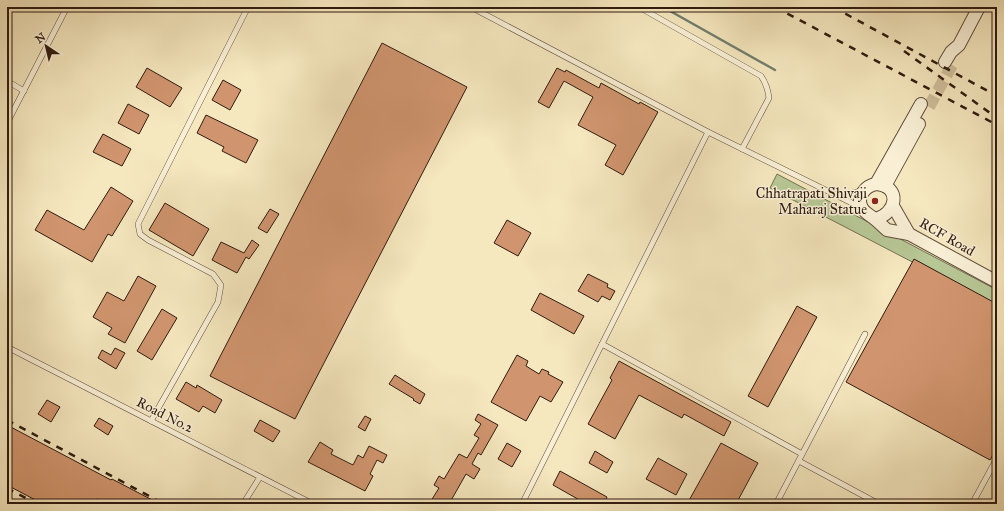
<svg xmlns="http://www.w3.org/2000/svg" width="1004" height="511" font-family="'IM FELL Great Primer',serif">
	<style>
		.green { fill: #b7c795; stroke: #747152 }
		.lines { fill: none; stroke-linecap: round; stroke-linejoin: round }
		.stream { stroke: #717e6f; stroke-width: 2.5 }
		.building { fill: #d0956e; stroke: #301b10 }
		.tertiary-tunnel { stroke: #cebe9b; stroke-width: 12; stroke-dasharray: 12 6; stroke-linecap: butt }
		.service-casing { stroke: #614e3c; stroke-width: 6 }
		.tertiary-casing { stroke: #614e3c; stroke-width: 14 }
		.service { stroke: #f8efd5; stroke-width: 5 }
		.tertiary { stroke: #f8efd5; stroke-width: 12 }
		.rail { stroke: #301b10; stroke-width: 2.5; stroke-dasharray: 7 7; stroke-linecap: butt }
		.poi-dot { fill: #8f2418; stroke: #f8efd5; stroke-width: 1.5 }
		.labels { text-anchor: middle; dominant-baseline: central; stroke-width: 3; stroke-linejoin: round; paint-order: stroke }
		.poi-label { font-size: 14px; fill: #301b10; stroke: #f8efd5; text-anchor: end }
		.street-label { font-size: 14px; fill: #301b10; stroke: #f8efd5 }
	</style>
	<rect width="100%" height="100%" fill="#f5e7be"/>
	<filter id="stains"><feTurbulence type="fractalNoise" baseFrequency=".005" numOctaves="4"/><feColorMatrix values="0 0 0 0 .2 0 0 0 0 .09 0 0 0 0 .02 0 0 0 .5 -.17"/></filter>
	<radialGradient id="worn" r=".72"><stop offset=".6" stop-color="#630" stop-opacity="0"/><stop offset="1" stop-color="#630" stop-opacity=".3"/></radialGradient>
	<path class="green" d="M777,174L997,290V306L770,188Z"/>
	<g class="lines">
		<path class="stream" d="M663,7L775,70"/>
	</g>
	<g class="building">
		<path d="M382,43L467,87L295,419L210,376Z"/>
		<path d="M147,68L182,88L170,107L136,87Z"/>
		<path d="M557,68L565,72L566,70L599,88L601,83L639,104L640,102L658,112L623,175L605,165L616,145L578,125L593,97L564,81L549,108L538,102Z"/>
		<path d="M223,80L241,90L230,110L212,100Z"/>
		<path d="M128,104L149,115L139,134L118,123Z"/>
		<path d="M206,115L258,140L246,163L222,151L224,147L197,133Z"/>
		<path d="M103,134L131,149L122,166L93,152Z"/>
		<path d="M111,187L133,201L112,236L108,234L92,262L35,230L47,210L84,230Z"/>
		<path d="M165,203L209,229L193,256L149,230Z"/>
		<path d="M270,209L279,214L267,233L258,228Z"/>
		<path d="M507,220L531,233L518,256L494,243Z"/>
		<path d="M252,240L259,245L249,259L246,257L237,273L212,260L221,242L244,253Z"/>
		<path d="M914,259L997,304V448L990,460L846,382Z"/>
		<path d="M588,274L608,284L607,287L615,291L610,300L602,296L598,302L578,291Z"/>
		<path d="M138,276L156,286L125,343L108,334L112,328L93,317L107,292L124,301Z"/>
		<path d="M540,293L584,316L574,334L531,310Z"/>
		<path d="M797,306L817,317L768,407L748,396Z"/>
		<path d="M162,309L177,318L152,360L137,351Z"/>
		<path d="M115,348L125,353L116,369L98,358L102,350L111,355Z"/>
		<path d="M517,355L528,361L526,366L539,374L542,369L549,372L548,374L563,382L551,402L540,396L526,421L491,402Z"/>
		<path d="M619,361L731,422L724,436L684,414L682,418L639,395L615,439L588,424L612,380L610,378Z"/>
		<path d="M395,375L425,394L420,404L413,400L414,399L389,384Z"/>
		<path d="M186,382L196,388L197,385L222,400L215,413L203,406L199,412L176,399Z"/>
		<path d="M47,400L60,407L51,422L38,414Z"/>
		<path d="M478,414L498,425L481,455L478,453L472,464L480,469L474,479L466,474L449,504H429L439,488L434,485L439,476L444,479L459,454L467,458L479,438L474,435L481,424L475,420Z"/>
		<path d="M365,416L371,419L365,431L358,427Z"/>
		<path d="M99,418L113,426L108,435L94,426Z"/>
		<path d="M260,420L280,431L273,442L254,431Z"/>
		<path d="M7,425L111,480L112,479L160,504H106L96,499L94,504H43L7,485Z"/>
		<path d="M320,442L333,450L331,454L353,465L358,455L363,458L369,446L387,455L383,463L377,460L370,474L373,476L365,491L308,462Z"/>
		<path d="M507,443L521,451L512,467L498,459Z"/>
		<path d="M721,443L758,463L736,504H687Z"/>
		<path d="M595,451L613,462L607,473L589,463Z"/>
		<path d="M658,458L687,474L676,495L646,479Z"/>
		<path d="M560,471L607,497L604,504H582L583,502L553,485Z"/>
	</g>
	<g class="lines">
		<path class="tertiary-tunnel" d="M929,107L952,65"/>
		<defs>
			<g id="service">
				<path d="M471,7L708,132L860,207"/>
				<path d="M639,7L761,76C766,83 768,89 769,98L742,149"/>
				<path d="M7,81L24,91"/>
				<path d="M7,123L67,7"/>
				<path d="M838,196L862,191"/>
				<path d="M602,344L802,454"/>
				<path d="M7,347L313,504"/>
				<path d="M151,421L218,302L221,285L213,274L148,240L140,234L138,224L248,7"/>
				<path d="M799,461L879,504"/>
				<path d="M243,504L260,477"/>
				<path d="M522,504L708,132"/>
				<path d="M776,504L865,334"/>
				<path d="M972,504L997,458"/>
			</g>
			<g id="tertiary">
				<path d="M945,62L951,52L959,45L979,7"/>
				<path d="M876,184C902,186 897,214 875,219C871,216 865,213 862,208C856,197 865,186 876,184Z"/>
				<path d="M876,184L921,104"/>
				<path d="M885,186L919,124"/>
				<path d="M893,206L909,234L997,282"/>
				<path d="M875,219L887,230L909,234"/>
			</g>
		</defs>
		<use href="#service" class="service-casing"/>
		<use href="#tertiary" class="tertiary-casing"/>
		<use href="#service" class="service"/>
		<use href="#tertiary" class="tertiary"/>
		<g class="rail">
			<path d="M775,7L997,125"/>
			<path d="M833,7L997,96"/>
			<path d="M904,51L997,118"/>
			<path d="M7,420L164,504"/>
			<path d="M7,488L37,504"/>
		</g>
	</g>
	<circle class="poi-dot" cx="875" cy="201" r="4"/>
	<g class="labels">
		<g class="poi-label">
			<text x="867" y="193">Chhatrapati Shivaji<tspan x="867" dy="16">Maharaj Statue</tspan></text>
		</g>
		<g class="street-label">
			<text transform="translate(947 237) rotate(30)">RCF Road</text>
			<text transform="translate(165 415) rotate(27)">Road No.2</text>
		</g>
	</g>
	<rect width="1004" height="511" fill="none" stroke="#f5e7be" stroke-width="24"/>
	<rect x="8" y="8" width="988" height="495" fill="none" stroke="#301b10" stroke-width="2"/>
	<rect x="12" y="12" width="980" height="487" fill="none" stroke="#301b10"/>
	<g transform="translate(46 46) rotate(325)" stroke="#f8efd5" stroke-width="3" paint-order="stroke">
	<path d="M0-3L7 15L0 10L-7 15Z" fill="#301b10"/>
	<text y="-6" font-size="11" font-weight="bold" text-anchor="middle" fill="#301b10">N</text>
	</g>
	<rect width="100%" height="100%" filter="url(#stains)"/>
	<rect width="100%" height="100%" fill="url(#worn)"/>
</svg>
